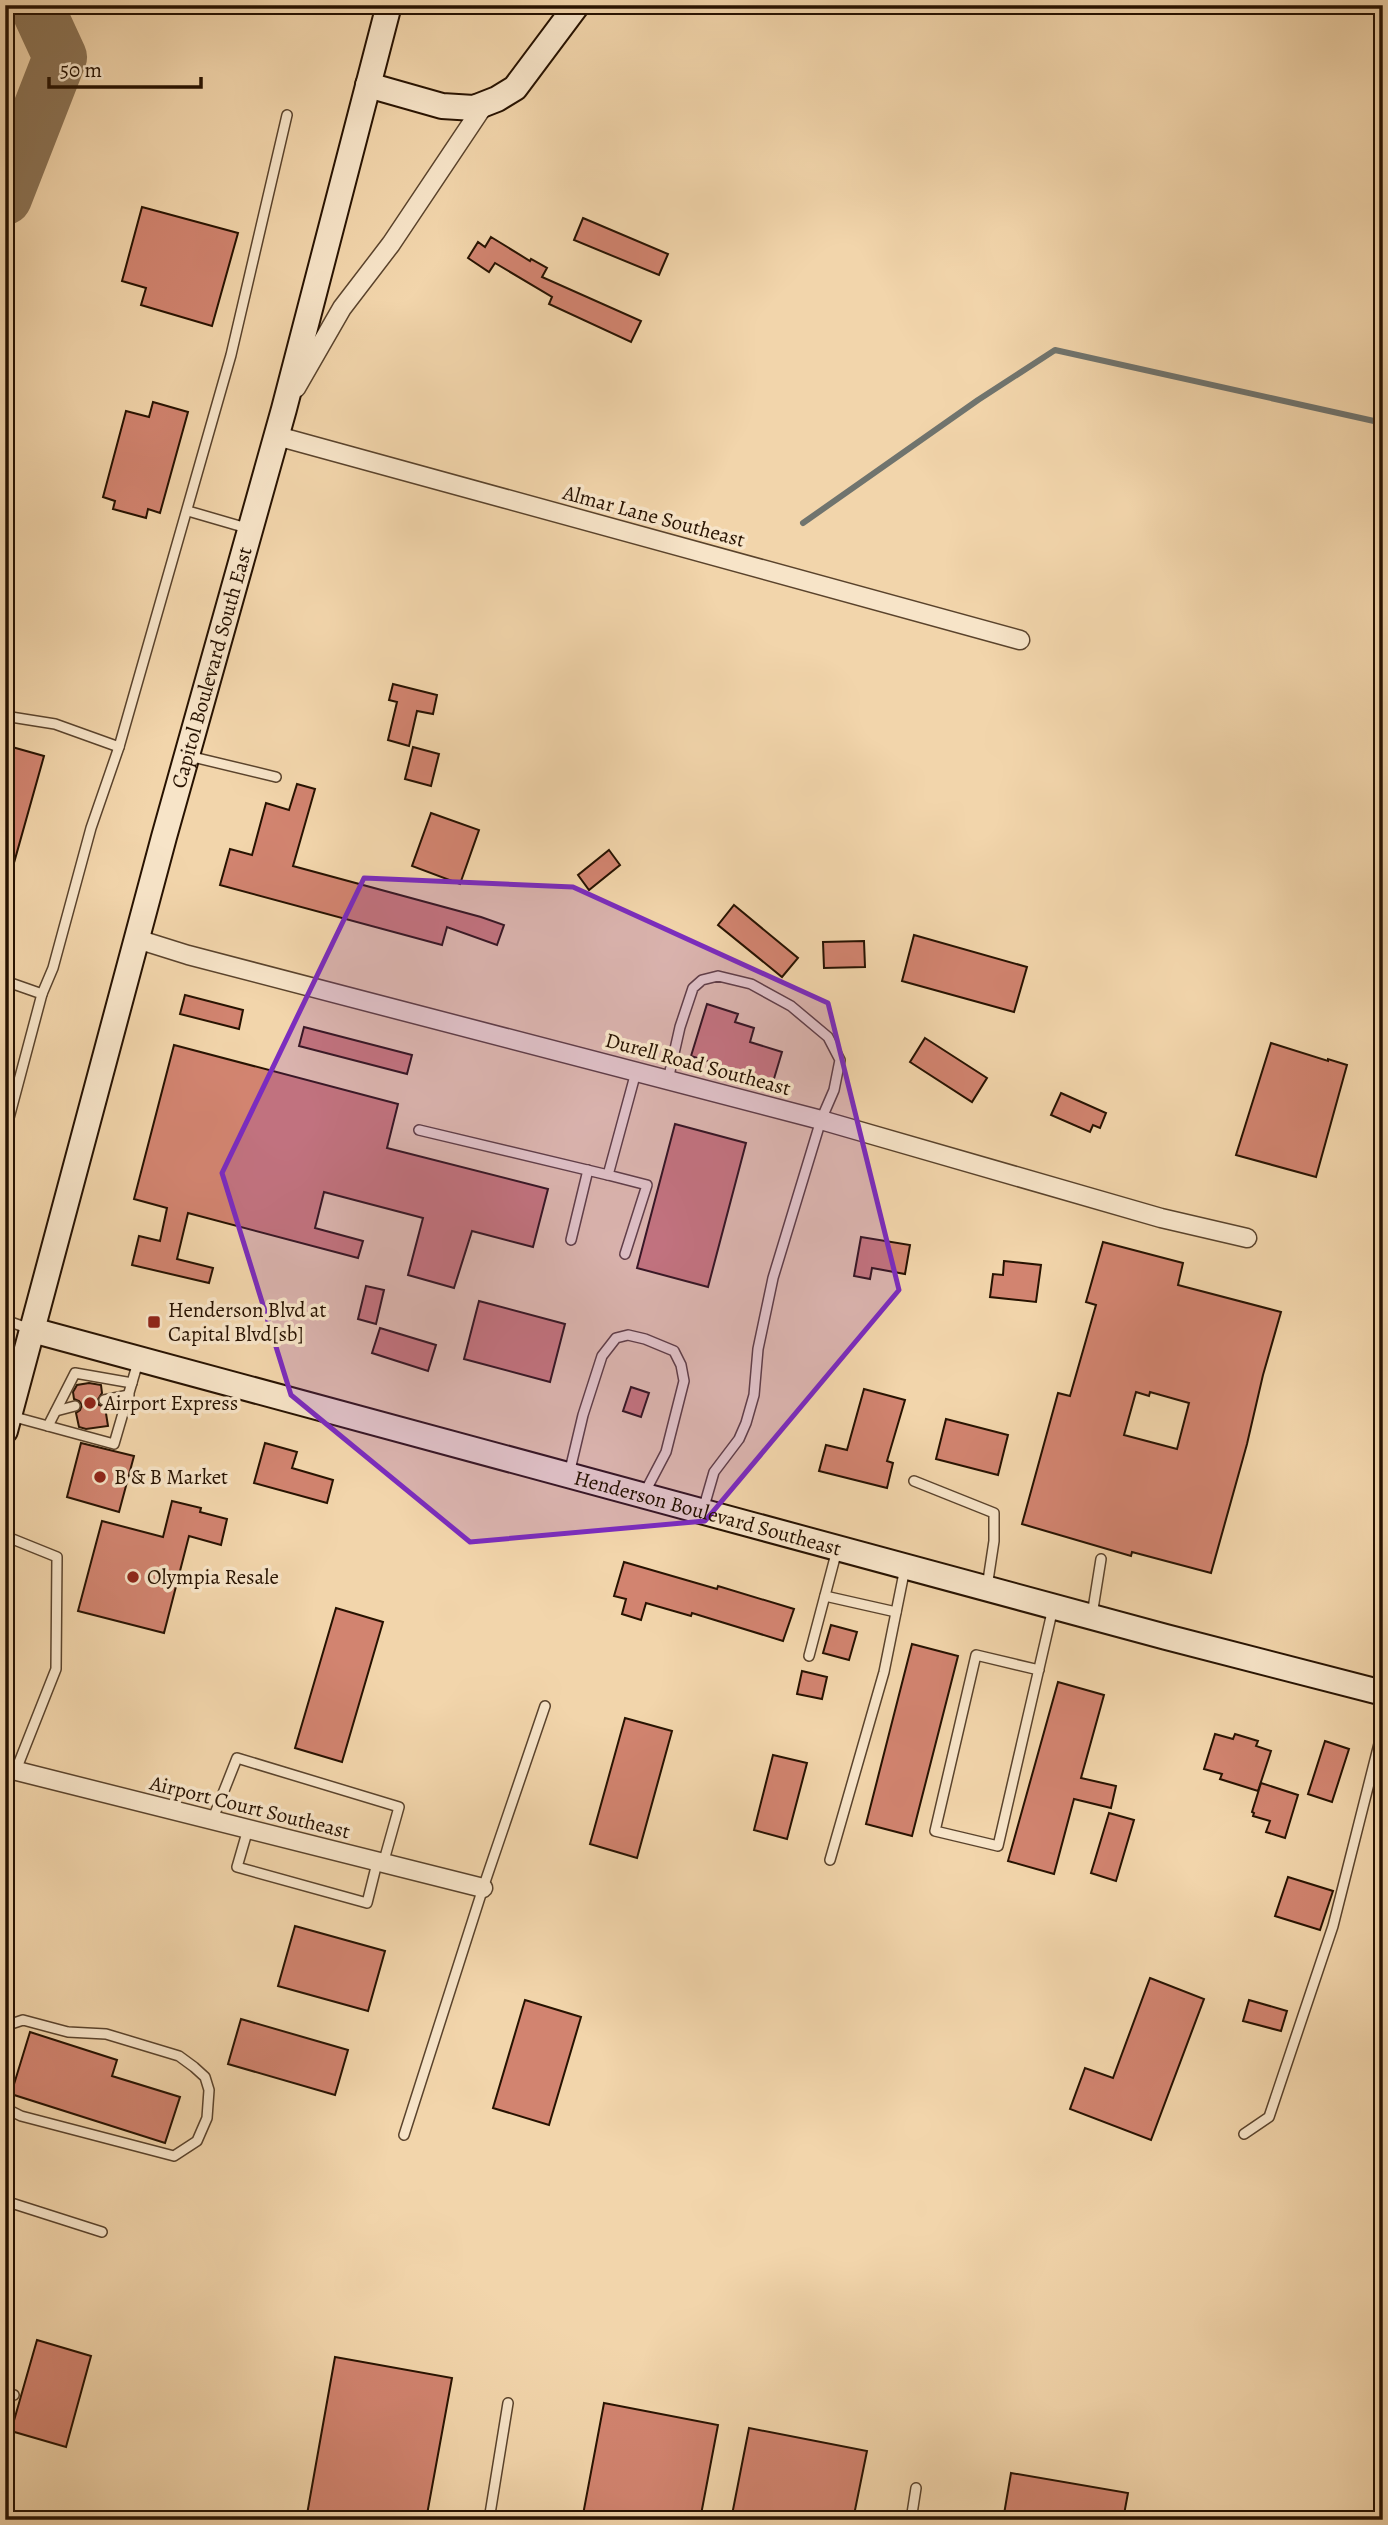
<svg xmlns="http://www.w3.org/2000/svg" width="1388" height="2525" font-family="Alegreya,serif">
	<style>
		.lines { fill: none; stroke-linecap: round; stroke-linejoin: round }
		.stream { stroke: #70746e; stroke-width: 6 }
		.taxiway { stroke: #8c7456; stroke-width: 54 }
		.building { fill: #d28470; stroke: #271201; stroke-width: 2; fill-rule: evenodd }
		.lane-casing { stroke: #5a432c; stroke-width: 12 }
		.street-casing { stroke: #5a432c; stroke-width: 21 }
		.secondary-casing { stroke: #271201; stroke-width: 28 }
		.lane { stroke: #f7e4c8; stroke-width: 9 }
		.street { stroke: #f7e4c8; stroke-width: 18 }
		.secondary { stroke: #f7e4c8; stroke-width: 24 }
		.marked { fill: #7b2cbf; fill-opacity: 0.2; stroke: #7b2cbf; stroke-width: 5; stroke-linejoin: round }
		.poi-dot { fill: #8f2418; stroke: #f7e4c8; stroke-width: 2.5 }
		.labels { text-anchor: middle; dominant-baseline: central; stroke-width: 7; stroke-linejoin: round; paint-order: stroke }
		.street-label { font-size: 21px; fill: #271201; stroke: #f7e4c8 }
		.poi-label { font-size: 21px; fill: #271201; stroke: #f7e4c8; text-anchor: start }
	</style>
	<rect width="100%" height="100%" fill="#f2d5ab"/>
	<filter id="stains"><feTurbulence type="fractalNoise" baseFrequency=".00286" numOctaves="4"/><feColorMatrix values="0 0 0 0 .2 0 0 0 0 .09 0 0 0 0 .02 0 0 0 .5 -.17"/></filter>
	<radialGradient id="worn" r=".72"><stop offset=".6" stop-color="#630" stop-opacity="0"/><stop offset="1" stop-color="#630" stop-opacity=".3"/></radialGradient>
	<g class="lines">
		<path class="stream" d="M803,523L978,400L1055,350L1383,423"/>
		<path class="taxiway" d="M5,198L60,57L36,5"/>
	</g>
	<g class="building">
		<path d="M142,207L238,233L212,326L141,305L146,288L122,281Z"/>
		<path d="M583,218L668,254L659,275L574,240Z"/>
		<path d="M491,237L530,261L531,259L547,268L542,277L641,321L631,342L549,304L552,297L495,263L489,272L468,258L478,242L485,247Z"/>
		<path d="M153,402L188,412L160,513L148,509L146,518L113,509L115,501L103,497L126,411L149,417Z"/>
		<path d="M393,684L437,695L433,714L417,711L409,746L388,740L397,702L389,700Z"/>
		<path d="M5,745L44,756L10,877L5,876Z"/>
		<path d="M413,747L439,754L431,786L405,779Z"/>
		<path d="M297,784L315,789L293,866L481,917L504,925L497,945L447,927L442,945L220,885L230,849L252,855L266,803L289,810Z"/>
		<path d="M431,813L479,830L460,884L412,866Z"/>
		<path d="M609,850L620,865L589,890L578,875Z"/>
		<path d="M734,905L798,958L782,977L718,925Z"/>
		<path d="M914,935L1027,967L1014,1012L902,981Z"/>
		<path d="M864,941L865,967L824,968L823,942Z"/>
		<path d="M185,995L243,1010L239,1029L180,1014Z"/>
		<path d="M707,1004L738,1014L735,1022L754,1028L750,1042L782,1052L773,1082L691,1056Z"/>
		<path d="M304,1027L412,1055L407,1074L299,1046Z"/>
		<path d="M925,1038L987,1078L972,1102L910,1062Z"/>
		<path d="M1271,1043L1328,1061V1059L1347,1065L1316,1177L1236,1155Z"/>
		<path d="M174,1045L398,1104L387,1148L548,1189L533,1247L472,1231L454,1288L408,1275L423,1218L324,1192L315,1228L363,1241L358,1258L188,1213L177,1259L213,1268L209,1283L132,1265L139,1236L160,1241L167,1208L134,1199Z"/>
		<path d="M1061,1093L1106,1113L1100,1128L1093,1125L1090,1132L1051,1115Z"/>
		<path d="M675,1124L746,1143L708,1287L637,1268Z"/>
		<path d="M861,1237L910,1245L905,1274L872,1268L870,1279L854,1276Z"/>
		<path d="M1103,1242L1183,1263L1178,1285L1281,1312L1263,1375L1247,1444L1211,1573L1132,1552L1131,1556L1022,1524L1058,1393L1070,1396L1096,1305L1086,1302ZM1136,1392L1149,1396L1150,1392L1189,1403L1177,1449L1124,1435Z"/>
		<path d="M1004,1261L1041,1265L1036,1302L990,1297L993,1274L1003,1275Z"/>
		<path d="M366,1286L384,1290L376,1324L358,1319Z"/>
		<path d="M479,1301L565,1324L550,1382L464,1359Z"/>
		<path d="M380,1328L436,1345L428,1371L372,1353Z"/>
		<path d="M89,1383L101,1385L102,1393L97,1401L99,1405L105,1407L108,1426L86,1429L79,1427L76,1413L80,1410L82,1405L79,1401L74,1399L73,1392L77,1385Z"/>
		<path d="M631,1387L649,1393L641,1417L623,1411Z"/>
		<path d="M864,1389L905,1400L887,1461L893,1463L887,1488L819,1471L826,1445L847,1450Z"/>
		<path d="M946,1419L1008,1435L998,1475L936,1459Z"/>
		<path d="M81,1443L134,1456L119,1512L67,1497Z"/>
		<path d="M265,1443L297,1452L292,1468L333,1480L327,1503L254,1483Z"/>
		<path d="M172,1501L201,1508L200,1512L227,1519L221,1545L189,1536L164,1633L78,1611L102,1521L163,1537Z"/>
		<path d="M624,1562L717,1589L718,1586L794,1609L783,1641L692,1613L691,1616L646,1603L641,1620L622,1614L626,1599L614,1596Z"/>
		<path d="M336,1608L383,1622L342,1762L295,1748Z"/>
		<path d="M831,1625L857,1632L849,1660L823,1653Z"/>
		<path d="M912,1644L958,1656L912,1836L866,1824Z"/>
		<path d="M802,1671L827,1677L822,1699L797,1694Z"/>
		<path d="M1058,1682L1104,1695L1081,1778L1116,1786L1111,1808L1074,1799L1054,1874L1008,1861Z"/>
		<path d="M625,1718L672,1731L637,1858L590,1844Z"/>
		<path d="M1215,1734L1233,1739L1235,1734L1258,1741L1256,1746L1271,1751L1258,1791L1220,1779L1222,1774L1204,1769Z"/>
		<path d="M1325,1741L1349,1749L1332,1802L1308,1794Z"/>
		<path d="M773,1755L807,1763L787,1839L754,1830Z"/>
		<path d="M1261,1783L1298,1795L1285,1838L1266,1832L1270,1821L1253,1816L1254,1813L1252,1812Z"/>
		<path d="M1109,1813L1134,1820L1116,1881L1091,1873Z"/>
		<path d="M1288,1877L1333,1891L1320,1930L1275,1916Z"/>
		<path d="M295,1926L385,1951L368,2011L278,1986Z"/>
		<path d="M1150,1978L1204,1999L1151,2140L1070,2109L1085,2068L1113,2078Z"/>
		<path d="M525,2000L581,2017L549,2125L493,2108Z"/>
		<path d="M1249,2000L1287,2011L1281,2031L1243,2021Z"/>
		<path d="M241,2019L348,2050L335,2095L228,2064Z"/>
		<path d="M30,2032L117,2060L112,2076L180,2097L165,2143L11,2094Z"/>
		<path d="M37,2340L91,2356L66,2447L11,2431Z"/>
		<path d="M335,2357L452,2378L426,2520H306Z"/>
		<path d="M604,2403L718,2425L700,2520H582Z"/>
		<path d="M749,2428L867,2451L853,2520H731Z"/>
		<path d="M1011,2473L1128,2493L1123,2520H1003Z"/>
	</g>
	<g class="lines">
		<defs>
			<g id="lane">
				<path d="M188,511L250,529"/>
				<path d="M11,717L55,724L119,747"/>
				<path d="M189,756L276,777"/>
				<path d="M5,981L42,994L5,1133"/>
				<path d="M42,994L53,968L91,828L119,747L231,355L287,115"/>
				<path d="M668,1080L680,1027L693,988L702,980L718,976L751,984L791,1006L828,1037L840,1060L834,1090L821,1120L773,1278L758,1349L754,1395L746,1423L739,1439L714,1472L703,1510"/>
				<path d="M419,1130L608,1175"/>
				<path d="M571,1240L588,1170"/>
				<path d="M625,1254L647,1185L608,1175L636,1072"/>
				<path d="M5,1320L30,1329"/>
				<path d="M104,1400L129,1395"/>
				<path d="M56,1411L75,1406"/>
				<path d="M11,1416L114,1444L138,1362"/>
				<path d="M48,1426L75,1373L132,1383"/>
				<path d="M569,1474L583,1415L602,1356L616,1338L628,1335L645,1339L674,1351L681,1365L684,1381L666,1452L645,1492"/>
				<path d="M914,1481L994,1513V1541L987,1587"/>
				<path d="M5,1536L57,1557L56,1669L16,1770"/>
				<path d="M825,1596L896,1612"/>
				<path d="M1092,1615L1101,1559"/>
				<path d="M809,1656L837,1550"/>
				<path d="M1039,1670L976,1655L935,1831L998,1846L1053,1608"/>
				<path d="M212,1821L237,1758L399,1807L383,1864"/>
				<path d="M248,1829L237,1867L367,1903L377,1863"/>
				<path d="M830,1860L884,1672L905,1568"/>
				<path d="M5,2026L23,2020L68,2032L106,2034L179,2056L194,2067L205,2077L209,2090L207,2118L197,2141L174,2156L21,2116L5,2108"/>
				<path d="M1244,2134L1269,2117L1333,1926L1383,1728"/>
				<path d="M404,2135L483,1888L545,1706"/>
				<path d="M5,2201L102,2232"/>
				<path d="M5,2396L14,2395"/>
				<path d="M489,2520L508,2403"/>
				<path d="M911,2520L916,2488"/>
			</g>
			<g id="street">
				<path d="M296,388L342,308L391,244L486,102"/>
				<path d="M277,436L1020,640"/>
				<path d="M137,939L188,955L821,1120L1161,1218L1247,1238"/>
				<path d="M5,1768L483,1888"/>
			</g>
			<g id="secondary">
				<path d="M368,85L442,106L474,108L497,99L515,88L577,5"/>
				<path id="s1" d="M32,1330L1166,1637L1383,1693"/>
				<path id="s2" d="M5,1431L164,837L284,409L389,5"/>
			</g>
		</defs>
		<use href="#lane" class="lane-casing"/>
		<use href="#street" class="street-casing"/>
		<use href="#secondary" class="secondary-casing"/>
		<use href="#lane" class="lane"/>
		<use href="#street" class="street"/>
		<use href="#secondary" class="secondary"/>
	</g>
	<path class="marked" d="M364,878L573,887L828,1003L899,1290L705,1521L470,1542L291,1395L222,1173Z"/>
	<g class="poi-dot">
		<rect x="147" y="1315" width="14" height="14" rx="3.5"/>
		<circle cx="90" cy="1403" r="7"/>
		<circle cx="100" cy="1477" r="7"/>
		<circle cx="133" cy="1577" r="7"/>
	</g>
	<g class="labels">
		<g class="street-label">
			<text transform="translate(654 516) rotate(15)">Almar Lane Southeast</text>
			<text stroke="none"><textPath href="#s2" startOffset="791">Capitol Boulevard South East</textPath></text>
			<text transform="translate(698 1064) rotate(15)">Durell Road Southeast</text>
			<text stroke="none"><textPath href="#s1" startOffset="700">Henderson Boulevard Southeast</textPath></text>
			<text transform="translate(250 1807) rotate(14)">Airport Court Southeast</text>
		</g>
		<g class="poi-label">
			<text x="168" y="1310">Henderson Blvd at<tspan x="168" dy="24">Capital Blvd[sb]</tspan></text>
			<text x="104" y="1403">Airport Express</text>
			<text x="114" y="1477">B &amp; B Market</text>
			<text x="147" y="1577">Olympia Resale</text>
		</g>
	</g>
	<rect width="1388" height="2525" fill="none" stroke="#f2d5ab" stroke-width="28"/>
	<rect x="7" y="7" width="1374" height="2511" fill="none" stroke="#271201" stroke-width="3.5"/>
	<rect x="14" y="14" width="1360" height="2497" fill="none" stroke="#271201" stroke-width="2"/>
	<path d="M49 77v10h152v-10" fill="none" stroke="#271201" stroke-width="3.5"/>
	<text x="60" y="77" font-size="21" fill="#271201" stroke="#f7e4c8" stroke-width="5" paint-order="stroke">50 m</text>
	<rect width="100%" height="100%" filter="url(#stains)"/>
	<rect width="100%" height="100%" fill="url(#worn)"/>
</svg>
